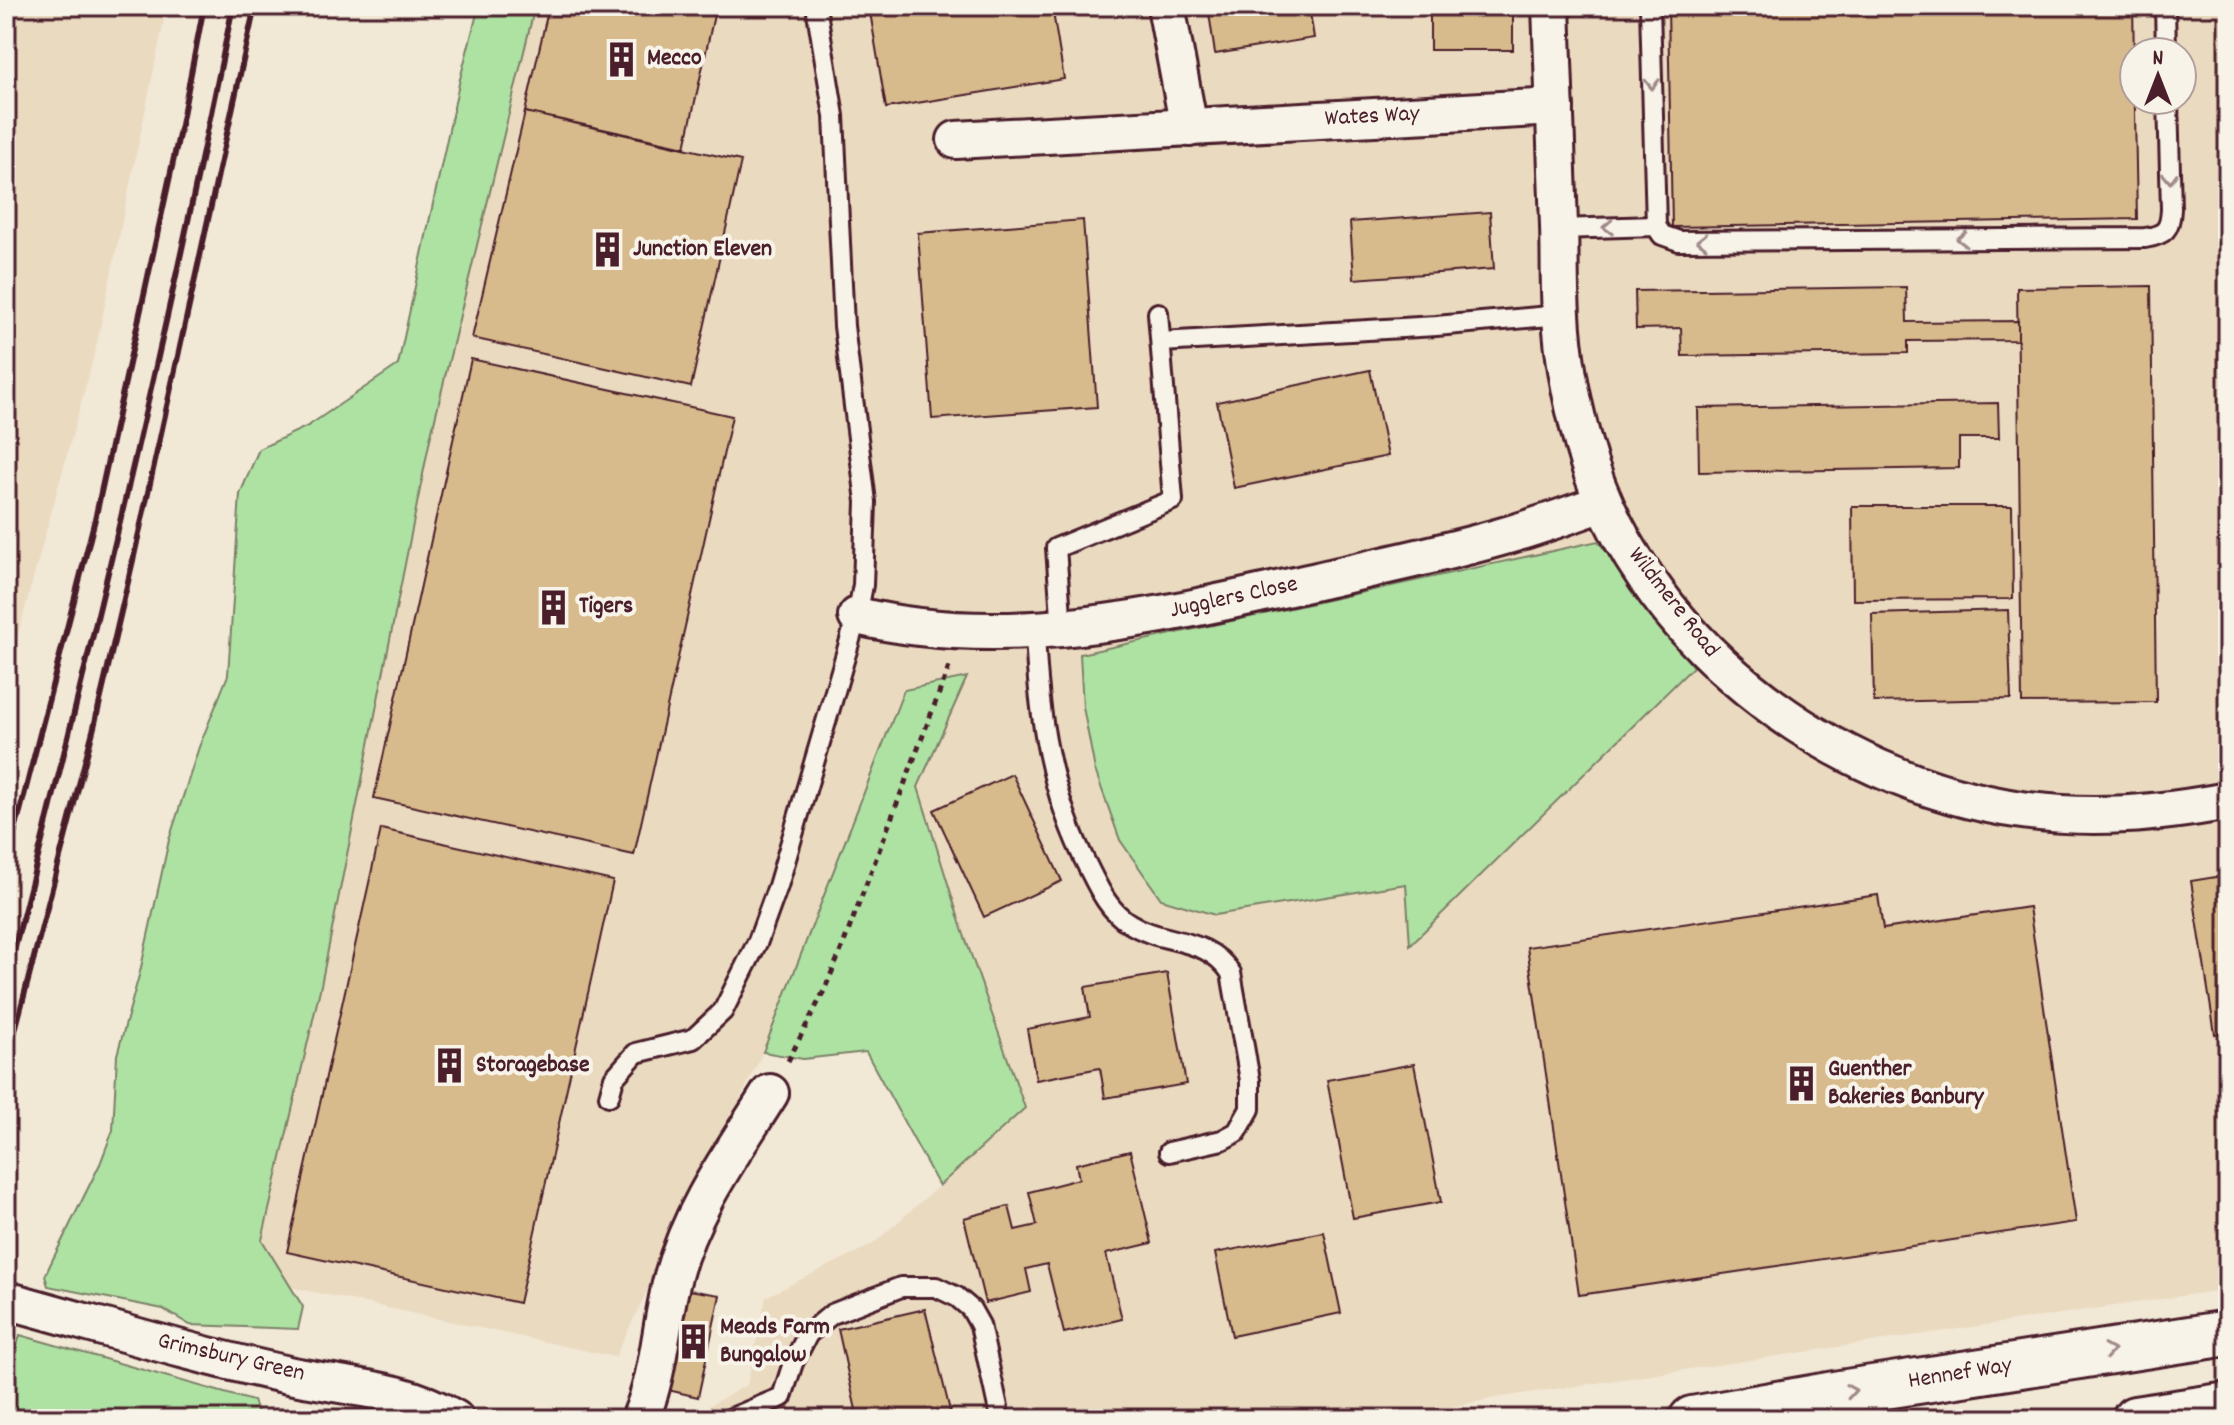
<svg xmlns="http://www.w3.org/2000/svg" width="2234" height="1425" font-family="Dekko,sans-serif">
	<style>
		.built { fill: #eadac0; fill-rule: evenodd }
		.green { fill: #aee2a3; stroke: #7c8067; stroke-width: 2 }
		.building { fill: #d8bb8c; stroke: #4a1f2b; stroke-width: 2 }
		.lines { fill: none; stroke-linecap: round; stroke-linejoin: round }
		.lane-casing { stroke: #4a1f2b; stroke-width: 24 }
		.street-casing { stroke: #4a1f2b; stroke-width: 42 }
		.highway-casing { stroke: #4a1f2b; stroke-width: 50 }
		.path { stroke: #4a1f2b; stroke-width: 5; stroke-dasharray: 6 6; stroke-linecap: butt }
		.lane { stroke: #f7f3e8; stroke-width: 18 }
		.street { stroke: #f7f3e8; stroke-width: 36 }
		.highway { stroke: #f7f3e8; stroke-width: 44 }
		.rail { stroke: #4a1f2b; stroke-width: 6 }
		.oneway { stroke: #a0898a }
		.labels { text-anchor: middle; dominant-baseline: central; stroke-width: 8; stroke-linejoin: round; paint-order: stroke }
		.poi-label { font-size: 24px; font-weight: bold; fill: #4a1f2b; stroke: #f7f3e8; text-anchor: start }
		.street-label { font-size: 24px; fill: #4a1f2b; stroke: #f7f3e8 }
	</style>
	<rect width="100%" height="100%" fill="#f1e8d6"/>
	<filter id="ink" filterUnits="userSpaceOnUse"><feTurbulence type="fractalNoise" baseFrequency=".0125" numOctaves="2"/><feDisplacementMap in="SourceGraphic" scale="16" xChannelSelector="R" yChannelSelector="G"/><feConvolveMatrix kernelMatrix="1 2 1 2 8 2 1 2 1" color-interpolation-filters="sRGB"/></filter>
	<g filter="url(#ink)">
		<g class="built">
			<path d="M6,6H167L95,352L6,678Z"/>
			<path d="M488,6H2228V1289L1501,1397L1388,1419H686L747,1385L766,1297L873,1244L957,1170L962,929L918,787L967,678L904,690L763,1052L615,1357L225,1273ZM2134,52H2182V100H2134ZM1080,654L1692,667L1410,943L1406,884L1095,770L1083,707Z"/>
		</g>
		<g class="green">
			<path d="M479,6H535L430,439L321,985L262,1240L303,1307L298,1329L190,1325L163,1309L48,1286L45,1276L50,1265L100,1164L113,1130L117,1055L140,972L169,840L199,747L228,675L240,494L259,449L308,426L398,365L460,79Z"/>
			<path d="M1598,541L1693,667L1410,945L1406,884L1215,915L1161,899L1120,840L1095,770L1083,707L1080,654Z"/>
			<path d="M967,677L918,787L962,929L1025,1108L939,1186L866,1052L803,1059L763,1052L904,690Z"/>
			<path d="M20,1335L253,1401L260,1419H6V1383Z"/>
		</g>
		<g class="building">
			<path d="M549,6H716L685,147L525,112Z"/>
			<path d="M869,6H1052L1064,79L886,108Z"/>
			<path d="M1208,6H1309L1314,38L1215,54Z"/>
			<rect x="1430" y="6" width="83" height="44"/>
			<path d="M1668,6H2133L2137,219L1672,227Z"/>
			<path d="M525,112L741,161L691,387L472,338Z"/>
			<path d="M1490,212L1494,269L1354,279L1350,222Z"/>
			<path d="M1083,220L1097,407L932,419L918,233Z"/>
			<path d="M2151,286L2156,702L2022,703L2017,288Z"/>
			<path d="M1906,287L1907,322L2018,321V340L1908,341V353L1682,356L1681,328L1636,329L1635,291Z"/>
			<path d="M471,359L732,416L634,855L374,798Z"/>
			<path d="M1370,370L1388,456L1234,488L1217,402Z"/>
			<path d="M1998,403L1999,438H1959V468L1699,472L1698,408Z"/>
			<path d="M1852,506H2012L2013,599L1853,600Z"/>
			<path d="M2008,610L2011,699L1874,702L1872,614Z"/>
			<path d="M1012,774L1062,881L984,917L934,810Z"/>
			<path d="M381,829L613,881L519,1303L287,1252Z"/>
			<path d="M2228,875V1032L2215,1034L2191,881Z"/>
			<path d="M1878,895L1883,929L2029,907L2076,1222L1579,1295L1527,947Z"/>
			<path d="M1167,973L1186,1084L1105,1098L1100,1068L1036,1080L1027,1029L1090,1017L1085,987Z"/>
			<path d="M2228,1050V1117L2219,1051Z"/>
			<path d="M1414,1064L1441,1202L1353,1218L1327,1080Z"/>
			<path d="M1130,1151L1152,1243L1106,1254L1122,1319L1064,1333L1047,1264L1026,1269L1031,1292L985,1303L964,1218L1009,1206L1015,1230L1037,1225L1029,1192L1079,1179L1076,1164Z"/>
			<path d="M1324,1232L1341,1313L1232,1336L1215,1253Z"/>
			<path d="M689,1290L720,1295L698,1397L668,1390Z"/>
			<path d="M925,1309L952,1419H858L838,1329Z"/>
		</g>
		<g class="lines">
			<defs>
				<g id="lane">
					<path d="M1650,6L1656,226L1662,235L1679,241L2145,238C2165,235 2170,230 2171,209L2168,100"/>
					<path d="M2165,6L2166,52"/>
					<path d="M1559,229L1656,226"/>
					<path d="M1161,342L1436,326L1561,315"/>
					<path d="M1062,629L1056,548L1173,500L1158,313"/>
					<path d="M1035,631C1038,715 1050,794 1089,869C1099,889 1109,911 1129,923C1165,946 1206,935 1231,973L1250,1080V1109L1237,1132L1222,1140L1169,1152"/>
					<path d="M609,1096L614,1078L636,1053L693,1039L723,1011L758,941L778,886L857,616L863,585L866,502L844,326L834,116L816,6"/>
					<path d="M729,1419L782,1397L793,1363L808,1334L832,1314L901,1287H936L957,1297L971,1309L980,1325L998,1407"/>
				</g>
				<g id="street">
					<path d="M1166,6L1189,128"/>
					<path d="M1551,6C1554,79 1557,152 1559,226C1560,255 1559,284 1561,314C1563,357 1572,402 1583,443C1636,638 1827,782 2022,810C2094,820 2157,814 2228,801"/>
					<path d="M956,140L1555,107"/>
					<path d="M857,616C1010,653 1166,615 1317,581C1381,566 1447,553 1511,534C1542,525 1572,514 1603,503"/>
					<path d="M6,1300C98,1325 191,1354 284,1374C343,1387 401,1387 455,1419"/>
					<path d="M640,1419C660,1373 660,1324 673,1276C691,1209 733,1152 770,1093"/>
				</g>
				<g id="highway">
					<path d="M1692,1419L1840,1393L2228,1333"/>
					<path d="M2135,1419L2228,1405"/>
				</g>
			</defs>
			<use href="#lane" class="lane-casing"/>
			<use href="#street" class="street-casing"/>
			<use href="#highway" class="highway-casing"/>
			<path class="path" d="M788,1061L823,993L840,953L949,667"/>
			<use href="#lane" class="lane"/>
			<use href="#street" class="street"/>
			<use href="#highway" class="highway"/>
			<g class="rail">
				<path d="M6,866L96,515L180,130L204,6"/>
				<path d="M6,982C90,658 167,334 233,6"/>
				<path d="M6,1065L94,727L134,556L255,6"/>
			</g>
		</g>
		<defs><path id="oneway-chevron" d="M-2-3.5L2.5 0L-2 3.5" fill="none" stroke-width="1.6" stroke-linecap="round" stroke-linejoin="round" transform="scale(2)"/></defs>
		<g class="oneway">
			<use href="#oneway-chevron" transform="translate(1652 84) rotate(89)"/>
			<use href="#oneway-chevron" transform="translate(2170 178) rotate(88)"/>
			<use href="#oneway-chevron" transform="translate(1608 227) rotate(178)"/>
			<use href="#oneway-chevron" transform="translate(1962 239) rotate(180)"/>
			<use href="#oneway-chevron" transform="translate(1702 241) rotate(180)"/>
			<use href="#oneway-chevron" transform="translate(2109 1351) rotate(-9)"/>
			<use href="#oneway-chevron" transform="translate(1851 1391) rotate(-9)"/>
		</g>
	</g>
	<defs>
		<symbol id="building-bare" viewBox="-9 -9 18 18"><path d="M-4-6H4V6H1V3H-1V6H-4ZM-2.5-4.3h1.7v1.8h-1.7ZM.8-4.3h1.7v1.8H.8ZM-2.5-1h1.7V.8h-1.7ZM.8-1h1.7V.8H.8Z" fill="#4a1f2b" stroke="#f7f3e8" stroke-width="2.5" paint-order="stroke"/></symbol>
	</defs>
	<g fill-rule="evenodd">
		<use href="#building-bare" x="596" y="34" width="51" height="51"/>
		<use href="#building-bare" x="582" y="224" width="51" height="51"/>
		<use href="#building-bare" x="528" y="582" width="51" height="51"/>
		<use href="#building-bare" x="424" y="1040" width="51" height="51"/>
		<use href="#building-bare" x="1776" y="1058" width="51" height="51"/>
		<use href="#building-bare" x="668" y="1316" width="51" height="51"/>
	</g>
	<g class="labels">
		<g class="poi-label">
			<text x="647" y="59">Mecco</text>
			<text x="633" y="250">Junction Eleven</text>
			<text x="579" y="607">Tigers</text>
			<text x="476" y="1066">Storagebase</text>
			<text x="1828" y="1070">Guenther<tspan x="1828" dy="28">Bakeries Banbury</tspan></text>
			<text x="720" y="1328">Meads Farm<tspan x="720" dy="28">Bungalow</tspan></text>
		</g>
		<g class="street-label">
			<text transform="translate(1372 117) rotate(-3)">Wates Way</text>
			<text transform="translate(1234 598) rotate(-12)">Jugglers Close</text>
			<text transform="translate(1673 603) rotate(52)">Wildmere Road</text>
			<text transform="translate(231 1358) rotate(13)">Grimsbury Green</text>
			<text transform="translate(1960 1374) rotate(-9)">Hennef Way</text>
		</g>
	</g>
	<rect width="2234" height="1425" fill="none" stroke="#f7f3e8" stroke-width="32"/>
	<rect x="16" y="16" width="2202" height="1393" fill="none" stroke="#4a1f2b" stroke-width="3" filter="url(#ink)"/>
	<g transform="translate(2158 76)"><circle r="38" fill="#f7f3e8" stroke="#b29e9c" stroke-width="2"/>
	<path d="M0-6L14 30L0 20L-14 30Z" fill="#4a1f2b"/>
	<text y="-12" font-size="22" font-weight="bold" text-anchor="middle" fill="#4a1f2b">N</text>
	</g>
</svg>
